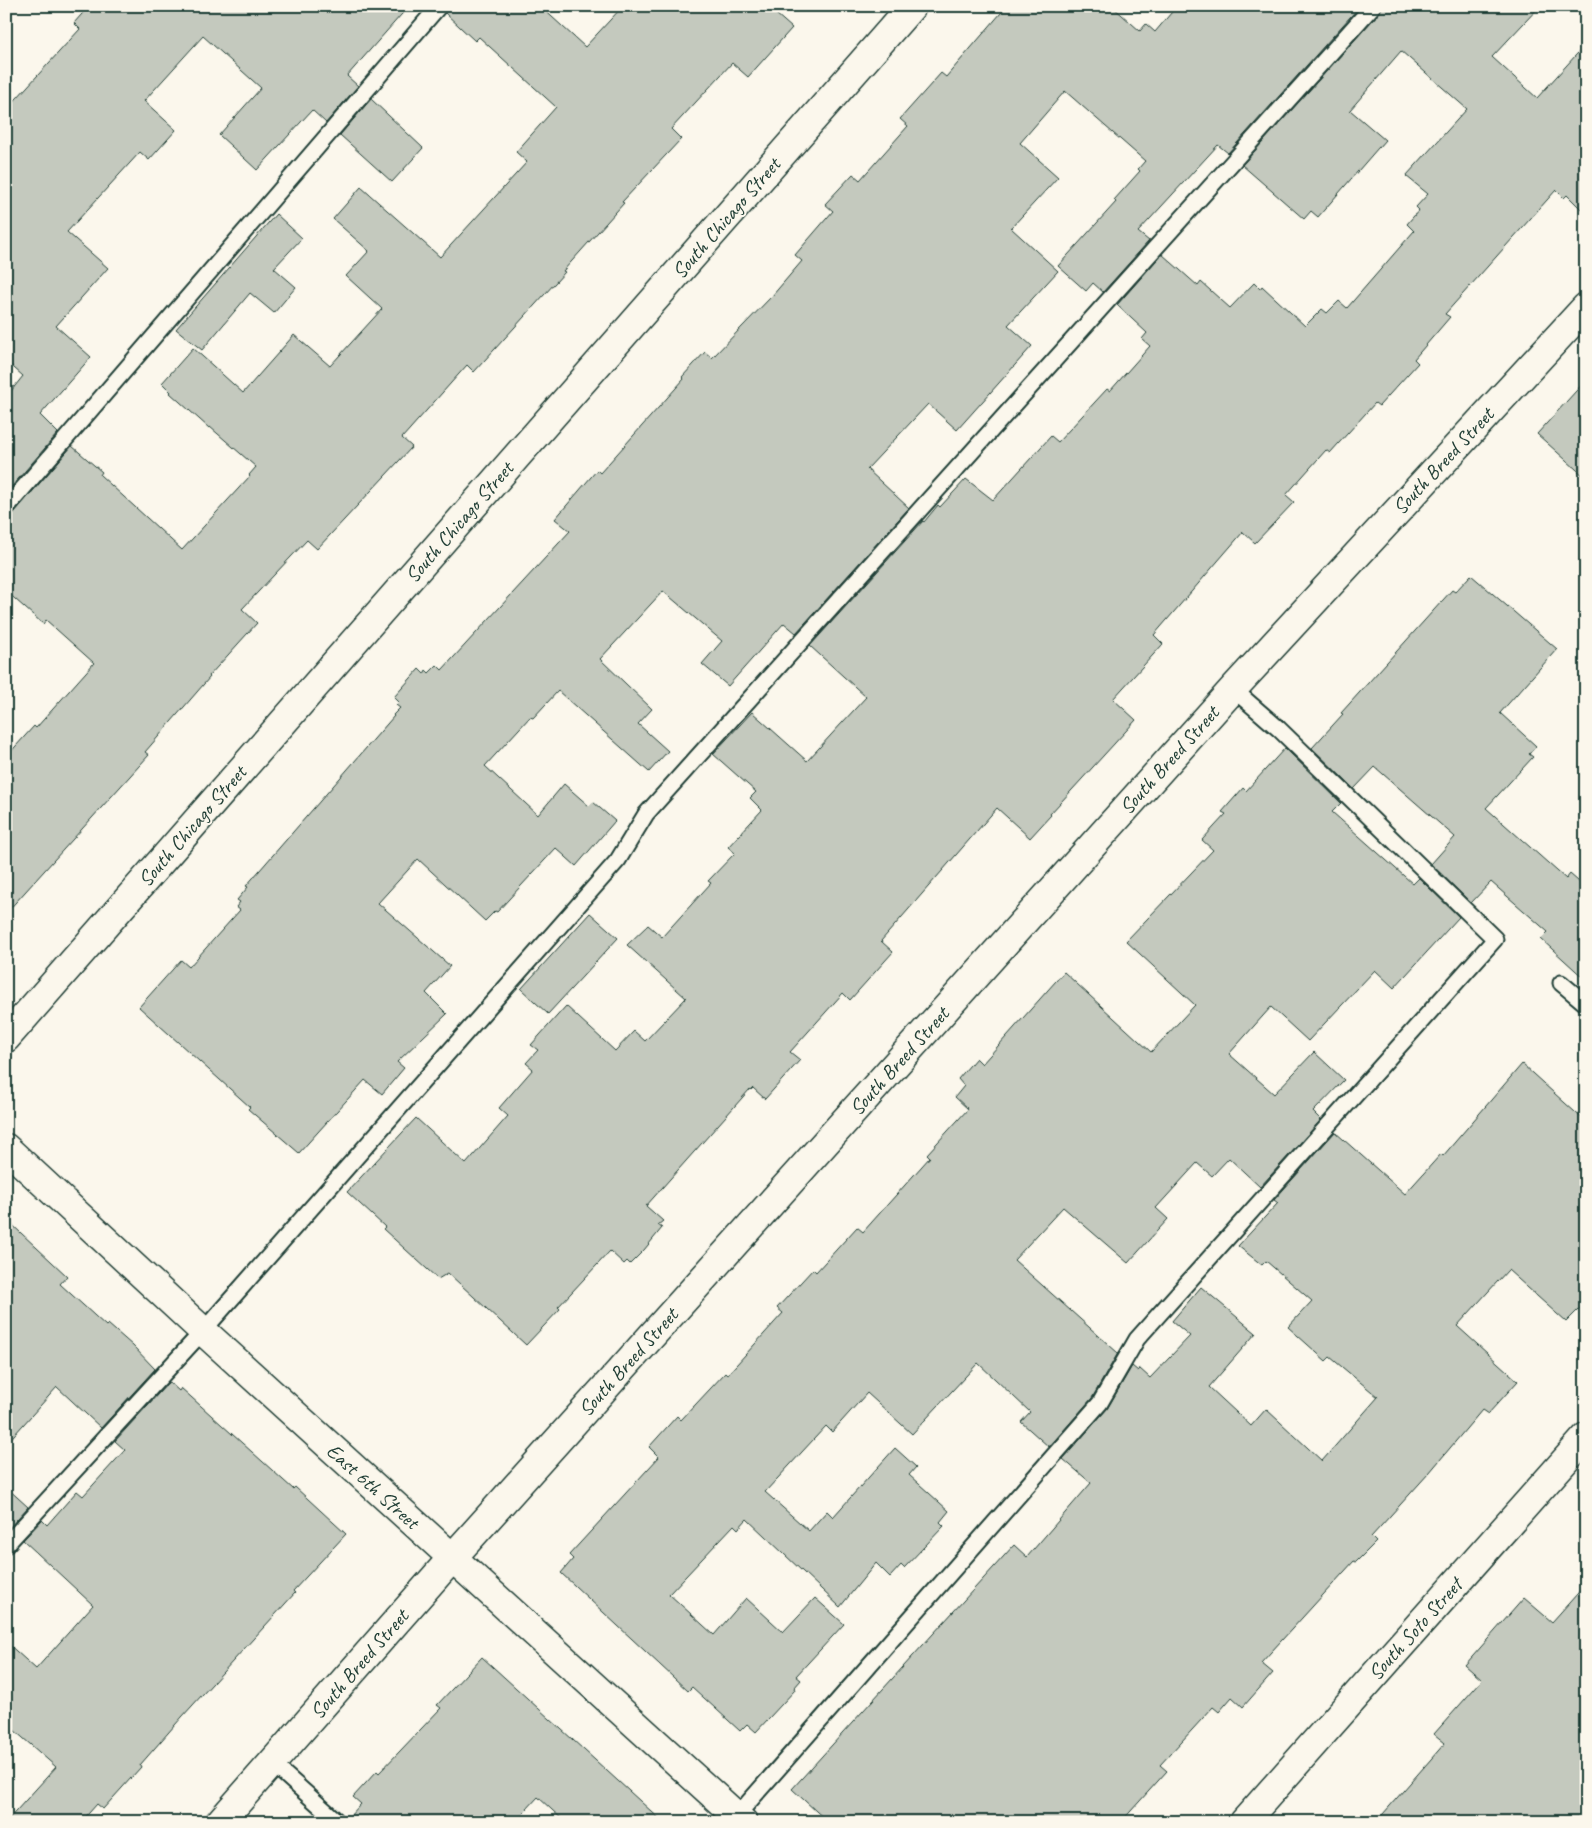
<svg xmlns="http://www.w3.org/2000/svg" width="1592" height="1828" font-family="Caveat,sans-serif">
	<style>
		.building { fill: #c4c9be; stroke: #1f3d34 }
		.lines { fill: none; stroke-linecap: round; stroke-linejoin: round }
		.service-casing { stroke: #1f3d34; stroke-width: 19 }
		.minor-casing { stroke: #1f3d34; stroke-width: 31 }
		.tertiary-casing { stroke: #1f3d34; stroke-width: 31 }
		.primary-casing { stroke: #1f3d34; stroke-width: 31 }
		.service { stroke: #fbf7ec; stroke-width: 15 }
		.minor { stroke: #fbf7ec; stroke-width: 28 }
		.tertiary { stroke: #fbf7ec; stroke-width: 28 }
		.primary { stroke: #fbf7ec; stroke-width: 28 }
		.labels { text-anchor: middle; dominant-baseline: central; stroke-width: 4; stroke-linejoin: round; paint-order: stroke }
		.street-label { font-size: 21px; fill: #1f3d34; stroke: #fbf7ec }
	</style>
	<rect width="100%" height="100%" fill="#fbf7ec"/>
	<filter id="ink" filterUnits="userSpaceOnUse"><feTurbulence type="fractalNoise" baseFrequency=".02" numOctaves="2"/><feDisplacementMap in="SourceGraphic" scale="10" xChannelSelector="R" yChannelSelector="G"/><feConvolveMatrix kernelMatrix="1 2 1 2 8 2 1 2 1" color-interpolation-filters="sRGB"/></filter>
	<g filter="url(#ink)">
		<g class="building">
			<path d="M89,6H409L347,76L358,86L326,123L312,110L257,170L219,135L261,88L203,36L144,101L176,130L149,160L140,152L67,232L108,268L56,326L91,357L40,415L58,433L6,493V387L11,391L23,376L6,361V110L80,29L74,23Z"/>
			<path d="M448,6H540L585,47L623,6H767L792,28L748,77L732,63L671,129L681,139L622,202L624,203L563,271L565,272L474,372L467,365L402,438L412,447L317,549L307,540L242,609L257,623L209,676L210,677L145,752L149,755L6,913V757L34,726L36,728L94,663L46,620L43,624L6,591V517L13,514L72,446L102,472L100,475L182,550L250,476L249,475L256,467L210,427L209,428L170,393L171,392L162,383L193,348L243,393L294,335L330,366L382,309L346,276L369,251L333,219L361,187L440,257L527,162L516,152L556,107L479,37L475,41L445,13Z"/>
			<path d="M1007,6H1112L1140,31L1146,24L1155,32L1177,6H1360L1228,153L1218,145L1138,232L1149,241L1103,292L1093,283L1086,291L1058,266L1116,202L1114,200L1140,171L1138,169L1145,161L1065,91L1020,143L1058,177L1011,228L1058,271L1008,325L1032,346L957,430L928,404L867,469L909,508L796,633L784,623L728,686L702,664L722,641L663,591L600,659L652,709L638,724L668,751L649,772L558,691L533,718L530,717L485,766L538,815L564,784L589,806L593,802L615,821L576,866L556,848L497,912L495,911L485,921L418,859L378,903L450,966L426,993L447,1014L397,1062L404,1068L382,1094L365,1080L299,1153L248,1109L250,1107L139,1007L181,960L189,967L240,910L236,907L240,902L237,900L248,887L246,886L394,716L393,715L400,708L396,705L399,702L394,697L419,669L424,674L426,670L429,673L437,665L442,670L570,531L555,519L597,470L600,473L684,379L682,377L705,352L712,358L772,296L802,261L795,255L833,211L825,204L853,174L860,180L908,126L900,119L941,73L946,77Z"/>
			<path d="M1382,6H1540L1492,57L1537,98L1586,44V214L1567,195L1564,198L1556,190L1445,314L1450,317L1414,359L1418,363L1379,406L1375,403L1330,453L1326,450L1286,495L1294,502L1255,543L1243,532L1154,635L1163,644L1113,699L1136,720L1050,814L1051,815L1030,838L997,808L881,941L893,952L850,1000L843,993L790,1052L800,1060L765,1099L753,1088L751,1090L750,1089L646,1206L663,1221L658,1225L662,1228L644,1250L630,1264L627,1261L624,1264L610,1251L558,1307L560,1309L526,1345L448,1273L438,1279L383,1229L385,1227L347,1192L416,1118L466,1164L508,1116L499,1108L533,1069L526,1063L538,1050L531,1045L566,1006L615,1051L634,1031L645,1041L686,998L627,945L648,925L662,937L711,883L708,881L735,853L728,847L762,810L750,798L756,792L713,754L752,712L807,761L866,697L810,646L923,521L924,522L938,505L940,507L966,479L993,500L1051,436L1058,442L1107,389L1110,391L1150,346L1142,339L1147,333L1117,305L1162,254L1198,286L1201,282L1230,308L1254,283L1260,289L1262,286L1305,326L1322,309L1327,313L1339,301L1347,308L1414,231L1407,224L1419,210L1416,207L1428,194L1406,176L1467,109L1401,51L1350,110L1385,140L1318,217L1311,211L1304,219L1242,165L1380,12Z"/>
			<path d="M371,99L423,148L392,182L340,135Z"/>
			<path d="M276,214L302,238L274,268L296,287L274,313L250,293L202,350L176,329Z"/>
			<path d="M1586,380V478L1537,434Z"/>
			<path d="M1471,575L1557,649L1500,713L1536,746L1529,754L1533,757L1486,808L1566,879L1570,874L1586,888V980L1541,939L1548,932L1491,882L1471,903L1431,864L1455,837L1375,767L1354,789L1312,748L1343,714L1341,713L1452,590L1455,592Z"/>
			<path d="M1285,748L1341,803L1332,812L1413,884L1419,878L1459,917L1394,988L1375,970L1308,1041L1271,1007L1229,1054L1274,1094L1314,1052L1344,1080L1313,1112L1321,1120L1260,1187L1229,1158L1212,1176L1197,1163L1156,1208L1168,1219L1128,1263L1063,1207L1014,1260L1118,1353L1092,1398L1049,1447L1021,1422L1030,1412L978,1363L912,1434L867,1393L832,1432L826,1426L765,1492L809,1531L827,1511L833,1517L895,1448L916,1467L909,1475L949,1511L940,1522L944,1526L904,1568L901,1565L890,1577L876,1563L840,1607L747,1519L738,1529L734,1525L669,1594L714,1635L746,1598L783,1632L815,1598L844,1624L796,1676L801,1680L794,1688L795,1690L756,1732L747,1724L740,1731L692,1687L688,1691L561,1573L573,1559L569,1555L659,1457L649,1447L677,1416L681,1420L725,1373L727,1375L783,1313L777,1308L813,1269L816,1272L857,1227L863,1232L930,1157L927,1154L968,1109L955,1097L964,1086L958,1079L976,1058L982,1064L1064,972L1151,1052L1195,1005L1126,941L1213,850L1202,840L1226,814L1222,812L1243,788L1246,791Z"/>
			<path d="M590,913L618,938L548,1014L521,989Z"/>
			<path d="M1522,1064L1586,1122V1302L1566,1322L1508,1270L1457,1326L1518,1381L1488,1414L1482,1410L1429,1473L1371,1537L1376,1542L1356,1562L1354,1561L1261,1663L1273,1673L1243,1707L1232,1697L1219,1712L1213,1707L1160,1765L1167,1771L1121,1822H828L792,1789L1014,1545L1027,1557L1091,1483L1063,1459L1107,1409L1132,1366L1138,1371L1139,1368L1150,1378L1190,1336L1172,1321L1201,1287L1256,1333L1209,1387L1251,1426L1266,1409L1322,1461L1378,1397L1330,1357L1326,1361L1288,1327L1312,1301L1266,1261L1262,1265L1238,1246L1278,1203L1274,1200L1335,1132L1405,1194L1441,1154L1443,1156Z"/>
			<path d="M6,1219L67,1276L60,1284L106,1326L108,1324L133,1346L155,1369L101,1428L57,1387L6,1444Z"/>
			<path d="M169,1382L179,1391L181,1388L293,1489L295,1487L346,1534L293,1591L295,1593L182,1717L140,1765L141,1767L103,1809L97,1804L81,1822H6L56,1767L6,1723V1642L36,1669L93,1605L23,1540L42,1520L47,1525L77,1491L83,1496L125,1450L115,1441Z"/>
			<path d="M6,1487L28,1507L9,1528L6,1525Z"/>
			<path d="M1586,1584V1822H1376L1445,1743L1434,1734L1482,1680L1465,1665L1488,1639L1524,1598L1552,1622Z"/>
			<path d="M482,1657L663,1822H565L538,1797L515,1822H347V1819L361,1804L353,1797L377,1771L379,1773L441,1708L437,1705Z"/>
		</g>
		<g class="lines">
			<defs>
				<g id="service">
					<path d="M6,508L439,6"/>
					<path d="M1561,983L1586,1004"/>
					<path d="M6,1545L203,1331L618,860L646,814L1373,6"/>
					<path d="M272,1763L338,1822"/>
					<path d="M732,1821L1100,1403L1137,1339L1495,939L1279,729L1233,689"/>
				</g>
				<g id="minor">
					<path d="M6,1148L203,1331L743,1822"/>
					<path d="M220,1822L452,1558L1233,689L1586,307"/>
				</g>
				<path id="tertiary" d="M6,1038L912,6"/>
				<path id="primary" d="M1244,1822L1586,1437"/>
			</defs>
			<use href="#service" class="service-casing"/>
			<use href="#minor" class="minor-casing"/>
			<use href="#tertiary" class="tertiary-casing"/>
			<use href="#primary" class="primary-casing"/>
			<use href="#service" class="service"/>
			<use href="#minor" class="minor"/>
			<use href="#tertiary" class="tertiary"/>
			<use href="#primary" class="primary"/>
		</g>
	</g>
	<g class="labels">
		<g class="street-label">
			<text transform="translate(726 218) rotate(-49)">South Chicago Street</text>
			<text transform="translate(1443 461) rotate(-47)">South Breed Street</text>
			<text transform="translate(459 522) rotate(-49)">South Chicago Street</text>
			<text transform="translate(1169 760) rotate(-48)">South Breed Street</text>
			<text transform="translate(192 826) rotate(-49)">South Chicago Street</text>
			<text transform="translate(899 1061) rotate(-48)">South Breed Street</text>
			<text transform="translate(628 1362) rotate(-48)">South Breed Street</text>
			<text transform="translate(373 1486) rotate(42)">East 6th Street</text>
			<text transform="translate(1415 1629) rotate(-48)">South Soto Street</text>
			<text transform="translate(359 1664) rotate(-49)">South Breed Street</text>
		</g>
	</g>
	<rect width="1592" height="1828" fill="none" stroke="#fbf7ec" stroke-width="25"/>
	<rect x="12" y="12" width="1567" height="1803" fill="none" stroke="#1f3d34" stroke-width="2" filter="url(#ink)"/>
</svg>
